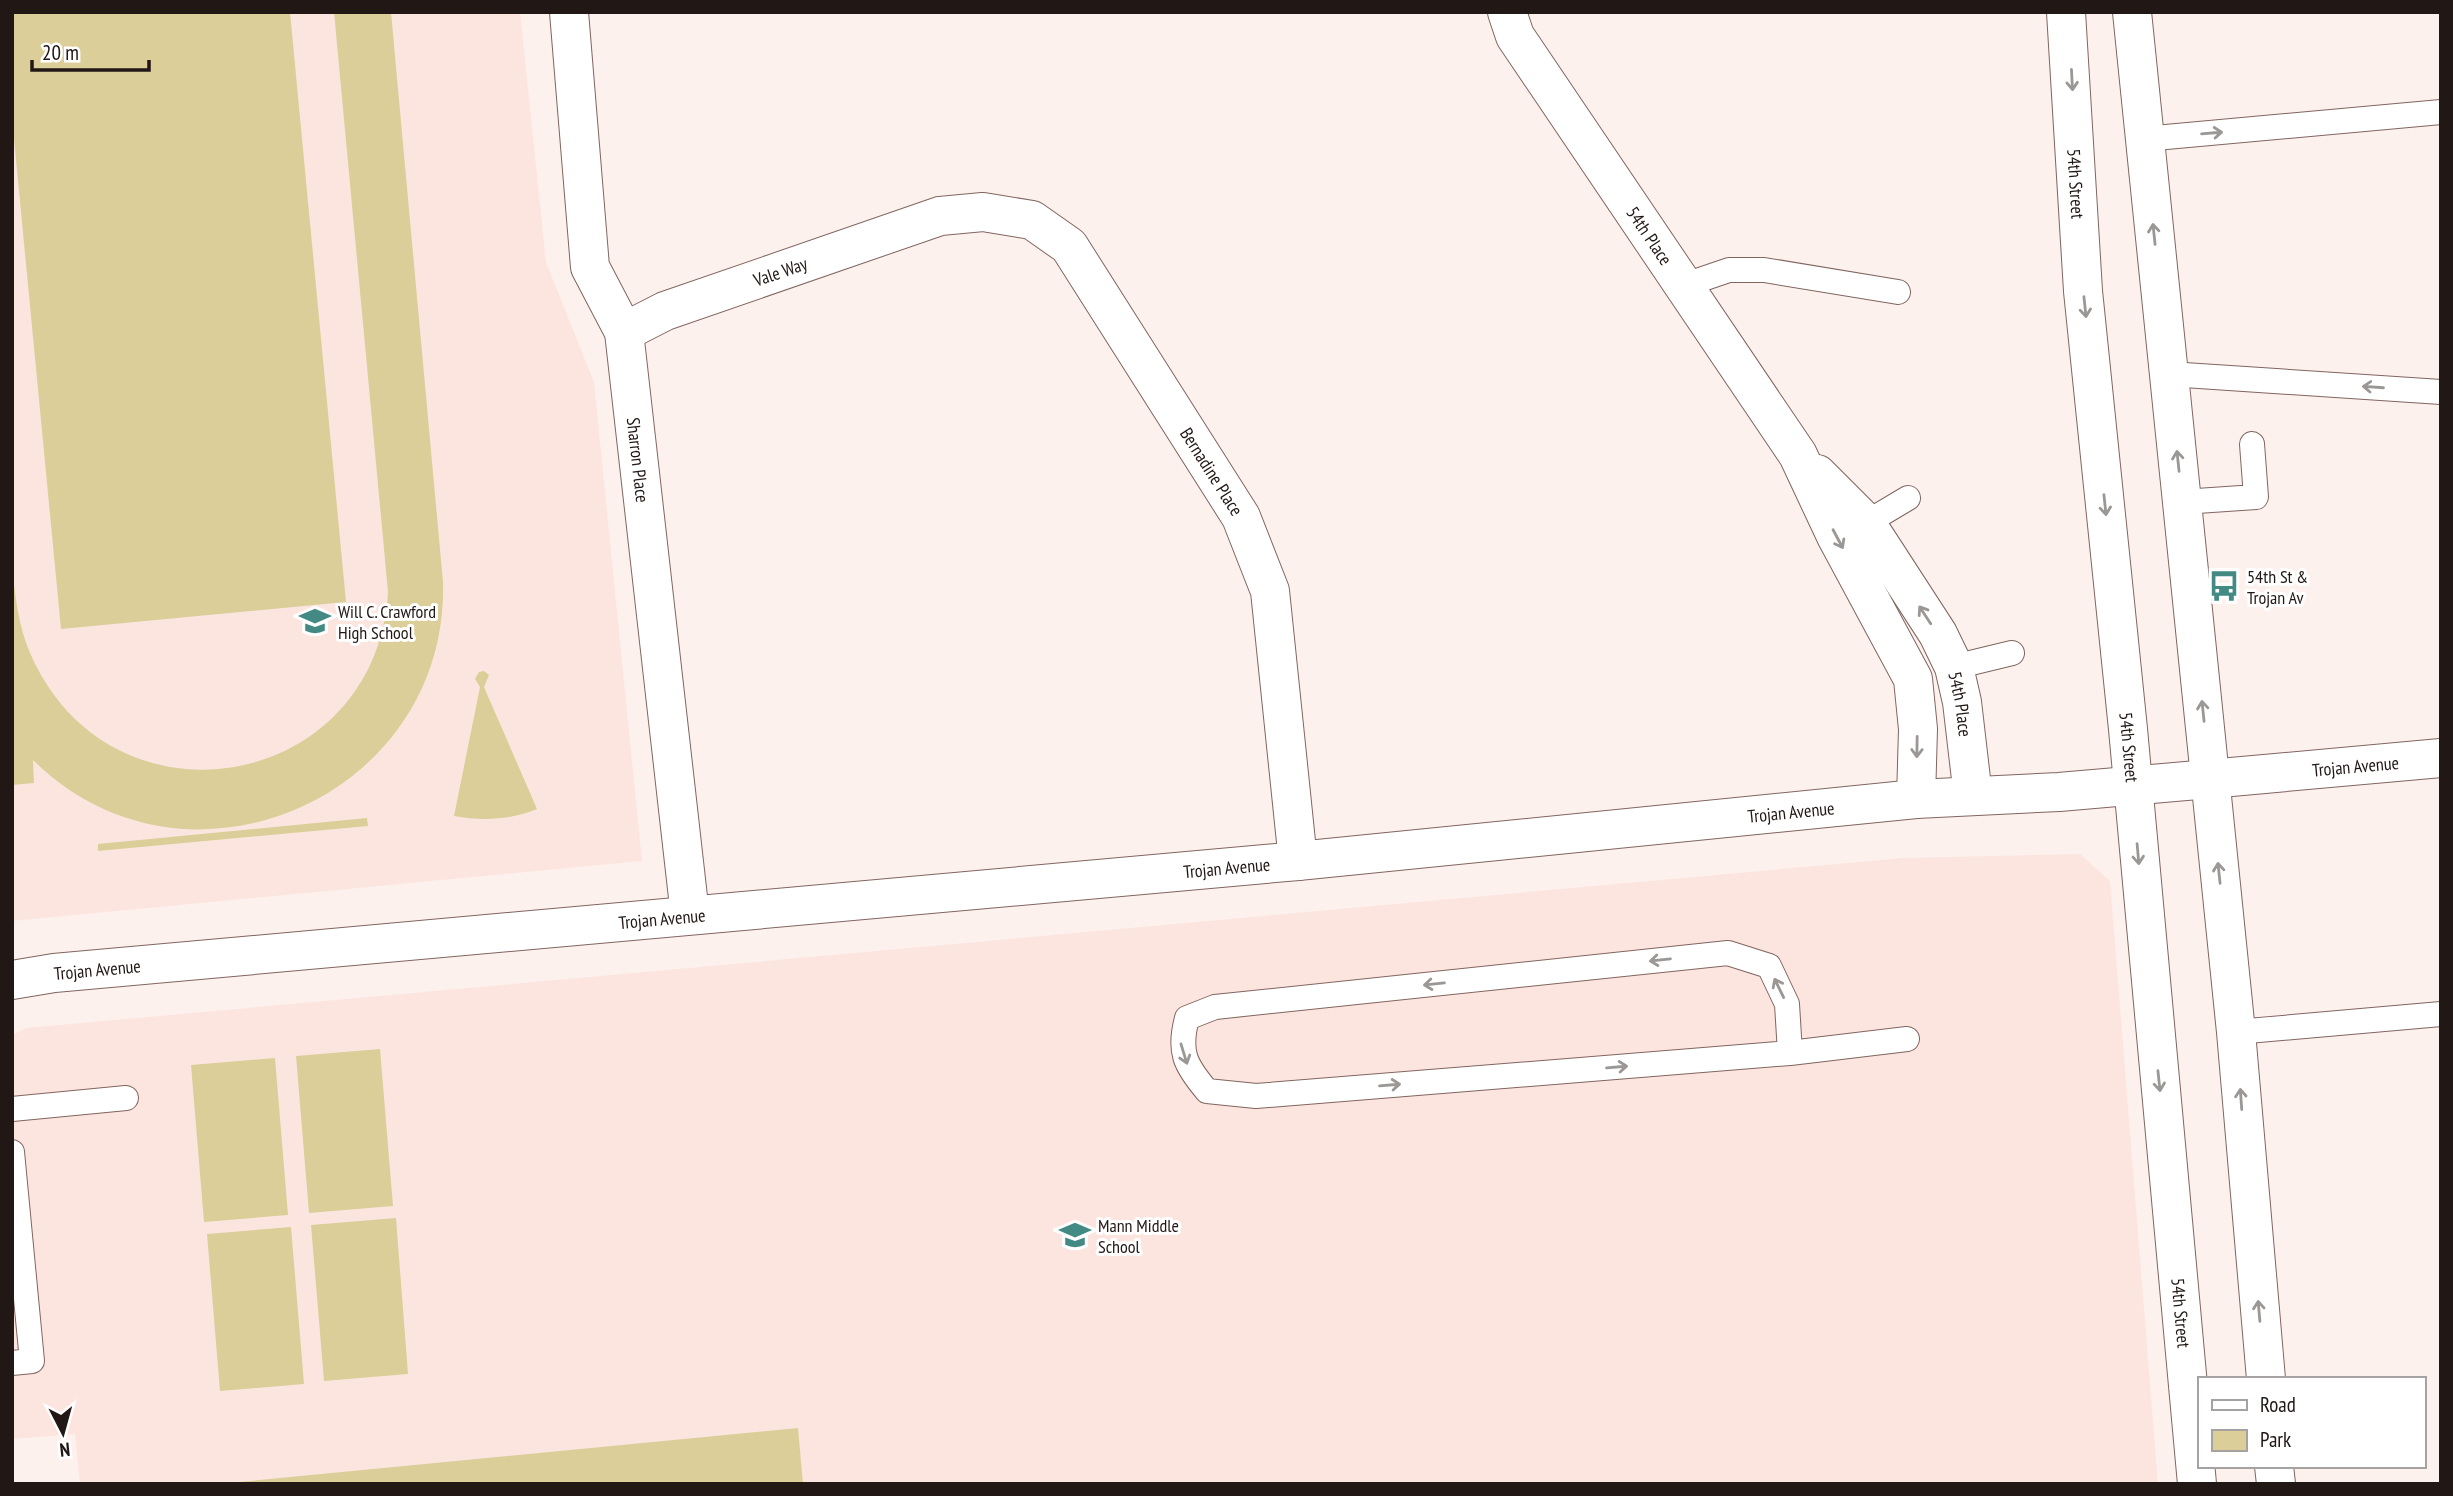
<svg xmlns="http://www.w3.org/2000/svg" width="2453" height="1496" font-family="'PT Sans Narrow',sans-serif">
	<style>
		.built { fill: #fde5df }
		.green { fill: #dcce99 }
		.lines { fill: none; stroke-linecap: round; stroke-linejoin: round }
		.service-casing { stroke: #80655f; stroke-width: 26 }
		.minor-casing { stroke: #80655f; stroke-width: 40 }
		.tertiary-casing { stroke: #80655f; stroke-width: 40 }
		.primary-casing { stroke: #80655f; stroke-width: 40 }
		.service { stroke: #fff; stroke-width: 24 }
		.minor { stroke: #fff; stroke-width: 38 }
		.tertiary { stroke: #fff; stroke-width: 38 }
		.primary { stroke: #fff; stroke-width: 38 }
		.oneway { stroke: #9b9795 }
		.labels { text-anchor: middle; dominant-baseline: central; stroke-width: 6; stroke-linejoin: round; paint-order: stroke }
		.street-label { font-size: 18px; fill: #211714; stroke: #fff }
		.poi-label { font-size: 18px; fill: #211714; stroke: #fff; text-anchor: start }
	</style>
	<rect width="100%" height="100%" fill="#fdf1ee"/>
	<g class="built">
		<path d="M12,12H520L546,262L594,382L642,861L12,921Z"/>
		<path d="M2080,854L2110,881L2158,1484H80L75,1434L12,1439V1035L26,1028L1903,858Z"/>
	</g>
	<g class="green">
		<path d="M12,12H290L346,602L61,629L12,118Z"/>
		<path d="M334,12H391L443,582C449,797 186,912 33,760L34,783L12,785V565C15,594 18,625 30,653C110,838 376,792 388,592Z"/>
		<path d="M484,671L489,675L484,687L537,809C510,820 483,821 454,816L480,687L475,679L479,672Z"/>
		<path d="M367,818L368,826L98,851V844Z"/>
		<path d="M380,1049L393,1206L309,1213L296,1056Z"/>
		<path d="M275,1058L288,1215L204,1222L191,1065Z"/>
		<path d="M396,1218L408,1374L324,1381L311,1225Z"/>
		<path d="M291,1227L304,1384L220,1391L207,1234Z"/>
		<path d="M798,1428L803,1484H219Z"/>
	</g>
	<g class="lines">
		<defs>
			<g id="service">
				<path d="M2144,139L2441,112"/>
				<path d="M1682,286L1729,270H1764L1898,292"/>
				<path d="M2169,374L2441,392"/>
				<path d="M2182,502L2256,497L2252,444"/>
				<path d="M1866,523L1908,498"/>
				<path d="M1954,667L2012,653"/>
				<path d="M2236,1032L2441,1014"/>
				<path d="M1790,1053L1787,1004L1769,966L1728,953L1215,1007L1187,1018C1178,1052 1185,1065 1207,1091L1256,1096L1790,1053L1907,1039"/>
				<path d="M12,1109L126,1098"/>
				<path d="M12,1152L32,1361L12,1363"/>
			</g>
			<g id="minor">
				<path id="s1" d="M624,332L665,311L940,216L983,212L1032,220L1069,246L1241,517L1270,591L1298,861"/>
				<path id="s2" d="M2209,779L2441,758"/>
			</g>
			<g id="tertiary">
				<path id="s3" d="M569,12L590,267L624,332L690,915"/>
				<path id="s4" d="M1507,12L1515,36L1798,455L1836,536L1913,679L1918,729L1916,799"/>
				<path id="s5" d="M1817,474L1866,523L1938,634L1954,667L1962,702L1973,796"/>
				<path id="s6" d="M12,980L54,973L1298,861L1916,799L2059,792L2209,779"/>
			</g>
			<g id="primary">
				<path id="s7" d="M2066,12L2083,291L2128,729L2197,1484"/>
				<path d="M2132,12L2236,1032L2266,1379"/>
				<path d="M2274,1466L2276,1484"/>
			</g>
		</defs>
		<use href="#service" class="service-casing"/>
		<use href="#minor" class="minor-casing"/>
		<use href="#tertiary" class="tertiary-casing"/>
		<use href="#primary" class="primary-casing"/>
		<use href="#service" class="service"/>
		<use href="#minor" class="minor"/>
		<use href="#tertiary" class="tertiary"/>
		<use href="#primary" class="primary"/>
	</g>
	<defs><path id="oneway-shaft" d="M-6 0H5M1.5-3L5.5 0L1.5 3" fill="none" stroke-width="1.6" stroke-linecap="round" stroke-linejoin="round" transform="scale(1.75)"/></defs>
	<g class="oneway">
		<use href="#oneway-shaft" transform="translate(2072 80) rotate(87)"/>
		<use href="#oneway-shaft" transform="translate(2212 133) rotate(-5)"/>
		<use href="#oneway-shaft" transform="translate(2154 234) rotate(-96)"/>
		<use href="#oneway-shaft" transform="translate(2085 307) rotate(84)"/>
		<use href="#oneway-shaft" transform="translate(2373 387) rotate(-176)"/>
		<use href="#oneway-shaft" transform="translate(2178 461) rotate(-96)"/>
		<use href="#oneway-shaft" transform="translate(2105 505) rotate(84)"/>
		<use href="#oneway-shaft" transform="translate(1838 539) rotate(62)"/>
		<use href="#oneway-shaft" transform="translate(1925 615) rotate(-123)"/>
		<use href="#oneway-shaft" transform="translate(2203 711) rotate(-96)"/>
		<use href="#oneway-shaft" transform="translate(1917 747) rotate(91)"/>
		<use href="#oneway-shaft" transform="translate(2138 854) rotate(85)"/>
		<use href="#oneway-shaft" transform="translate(2219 873) rotate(-96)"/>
		<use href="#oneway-shaft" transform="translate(1660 960) rotate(174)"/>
		<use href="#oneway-shaft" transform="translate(1434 984) rotate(174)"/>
		<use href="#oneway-shaft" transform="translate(1779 988) rotate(-116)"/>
		<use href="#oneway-shaft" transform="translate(1184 1054) rotate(73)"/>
		<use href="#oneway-shaft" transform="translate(1617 1067) rotate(-5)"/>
		<use href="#oneway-shaft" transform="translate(2159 1081) rotate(84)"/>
		<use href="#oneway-shaft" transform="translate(1390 1085) rotate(-5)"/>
		<use href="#oneway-shaft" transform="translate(2241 1099) rotate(-94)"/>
		<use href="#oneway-shaft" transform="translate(2259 1311) rotate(-95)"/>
	</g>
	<defs>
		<symbol id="bus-bare" viewBox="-9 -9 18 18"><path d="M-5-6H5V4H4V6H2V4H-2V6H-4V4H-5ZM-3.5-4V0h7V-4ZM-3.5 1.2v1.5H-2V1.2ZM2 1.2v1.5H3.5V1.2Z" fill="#438a85" stroke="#fff" stroke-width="2.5" paint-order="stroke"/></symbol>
		<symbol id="school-bare" viewBox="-9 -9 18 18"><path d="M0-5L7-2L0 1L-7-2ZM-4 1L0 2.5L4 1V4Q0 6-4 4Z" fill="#438a85" stroke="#fff" stroke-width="2.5" paint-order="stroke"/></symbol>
	</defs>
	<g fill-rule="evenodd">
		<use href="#bus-bare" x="2202" y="564" width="44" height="44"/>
		<use href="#school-bare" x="293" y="599" width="44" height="44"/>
		<use href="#school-bare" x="1053" y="1213" width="44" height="44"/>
	</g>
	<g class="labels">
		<g class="street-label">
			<text stroke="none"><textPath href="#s7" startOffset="172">54th Street</textPath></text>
			<text stroke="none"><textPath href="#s4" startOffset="266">54th Place</textPath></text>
			<text stroke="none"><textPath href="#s1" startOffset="168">Vale Way</textPath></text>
			<text stroke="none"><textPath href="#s3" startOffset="458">Sharron Place</textPath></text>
			<text stroke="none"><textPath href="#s1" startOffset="742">Bernadine Place</textPath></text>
			<text stroke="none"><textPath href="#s5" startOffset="276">54th Place</textPath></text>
			<text stroke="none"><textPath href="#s7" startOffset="738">54th Street</textPath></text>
			<text stroke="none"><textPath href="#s2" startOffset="147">Trojan Avenue</textPath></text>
			<text stroke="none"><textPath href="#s6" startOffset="1787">Trojan Avenue</textPath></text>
			<text stroke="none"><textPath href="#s6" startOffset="1220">Trojan Avenue</textPath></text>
			<text stroke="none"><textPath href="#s6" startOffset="653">Trojan Avenue</textPath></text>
			<text stroke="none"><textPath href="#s6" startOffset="86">Trojan Avenue</textPath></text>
			<text stroke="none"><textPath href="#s7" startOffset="1306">54th Street</textPath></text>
		</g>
		<g class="poi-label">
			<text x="2247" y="576">54th St &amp;<tspan x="2247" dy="21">Trojan Av</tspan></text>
			<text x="338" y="611">Will C. Crawford<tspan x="338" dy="21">High School</tspan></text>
			<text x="1098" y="1225">Mann Middle<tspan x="1098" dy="21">School</tspan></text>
		</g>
	</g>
	<rect width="2453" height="1496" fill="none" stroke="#211714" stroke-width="28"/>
	<rect x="2198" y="1377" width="228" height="91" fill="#ffffff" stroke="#a6a2a1" stroke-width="2"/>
	<rect x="2212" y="1400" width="35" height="10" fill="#ffffff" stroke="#a6a2a1" stroke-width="2"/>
	<text x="2260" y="1412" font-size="21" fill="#211714">Road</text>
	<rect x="2212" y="1430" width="35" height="21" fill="#dcce99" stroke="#a6a2a1" stroke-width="2"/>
	<text x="2260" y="1447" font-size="21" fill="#211714">Park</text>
	<g transform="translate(63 1433) rotate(174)" stroke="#ffffff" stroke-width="5" paint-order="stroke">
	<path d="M0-5L12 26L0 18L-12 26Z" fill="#211714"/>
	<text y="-10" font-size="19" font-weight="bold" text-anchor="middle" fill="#211714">N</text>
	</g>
	<path d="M32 60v10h117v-10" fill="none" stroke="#211714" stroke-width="3.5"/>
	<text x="42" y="60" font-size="21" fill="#211714" stroke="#ffffff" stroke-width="5" paint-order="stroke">20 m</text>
</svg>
